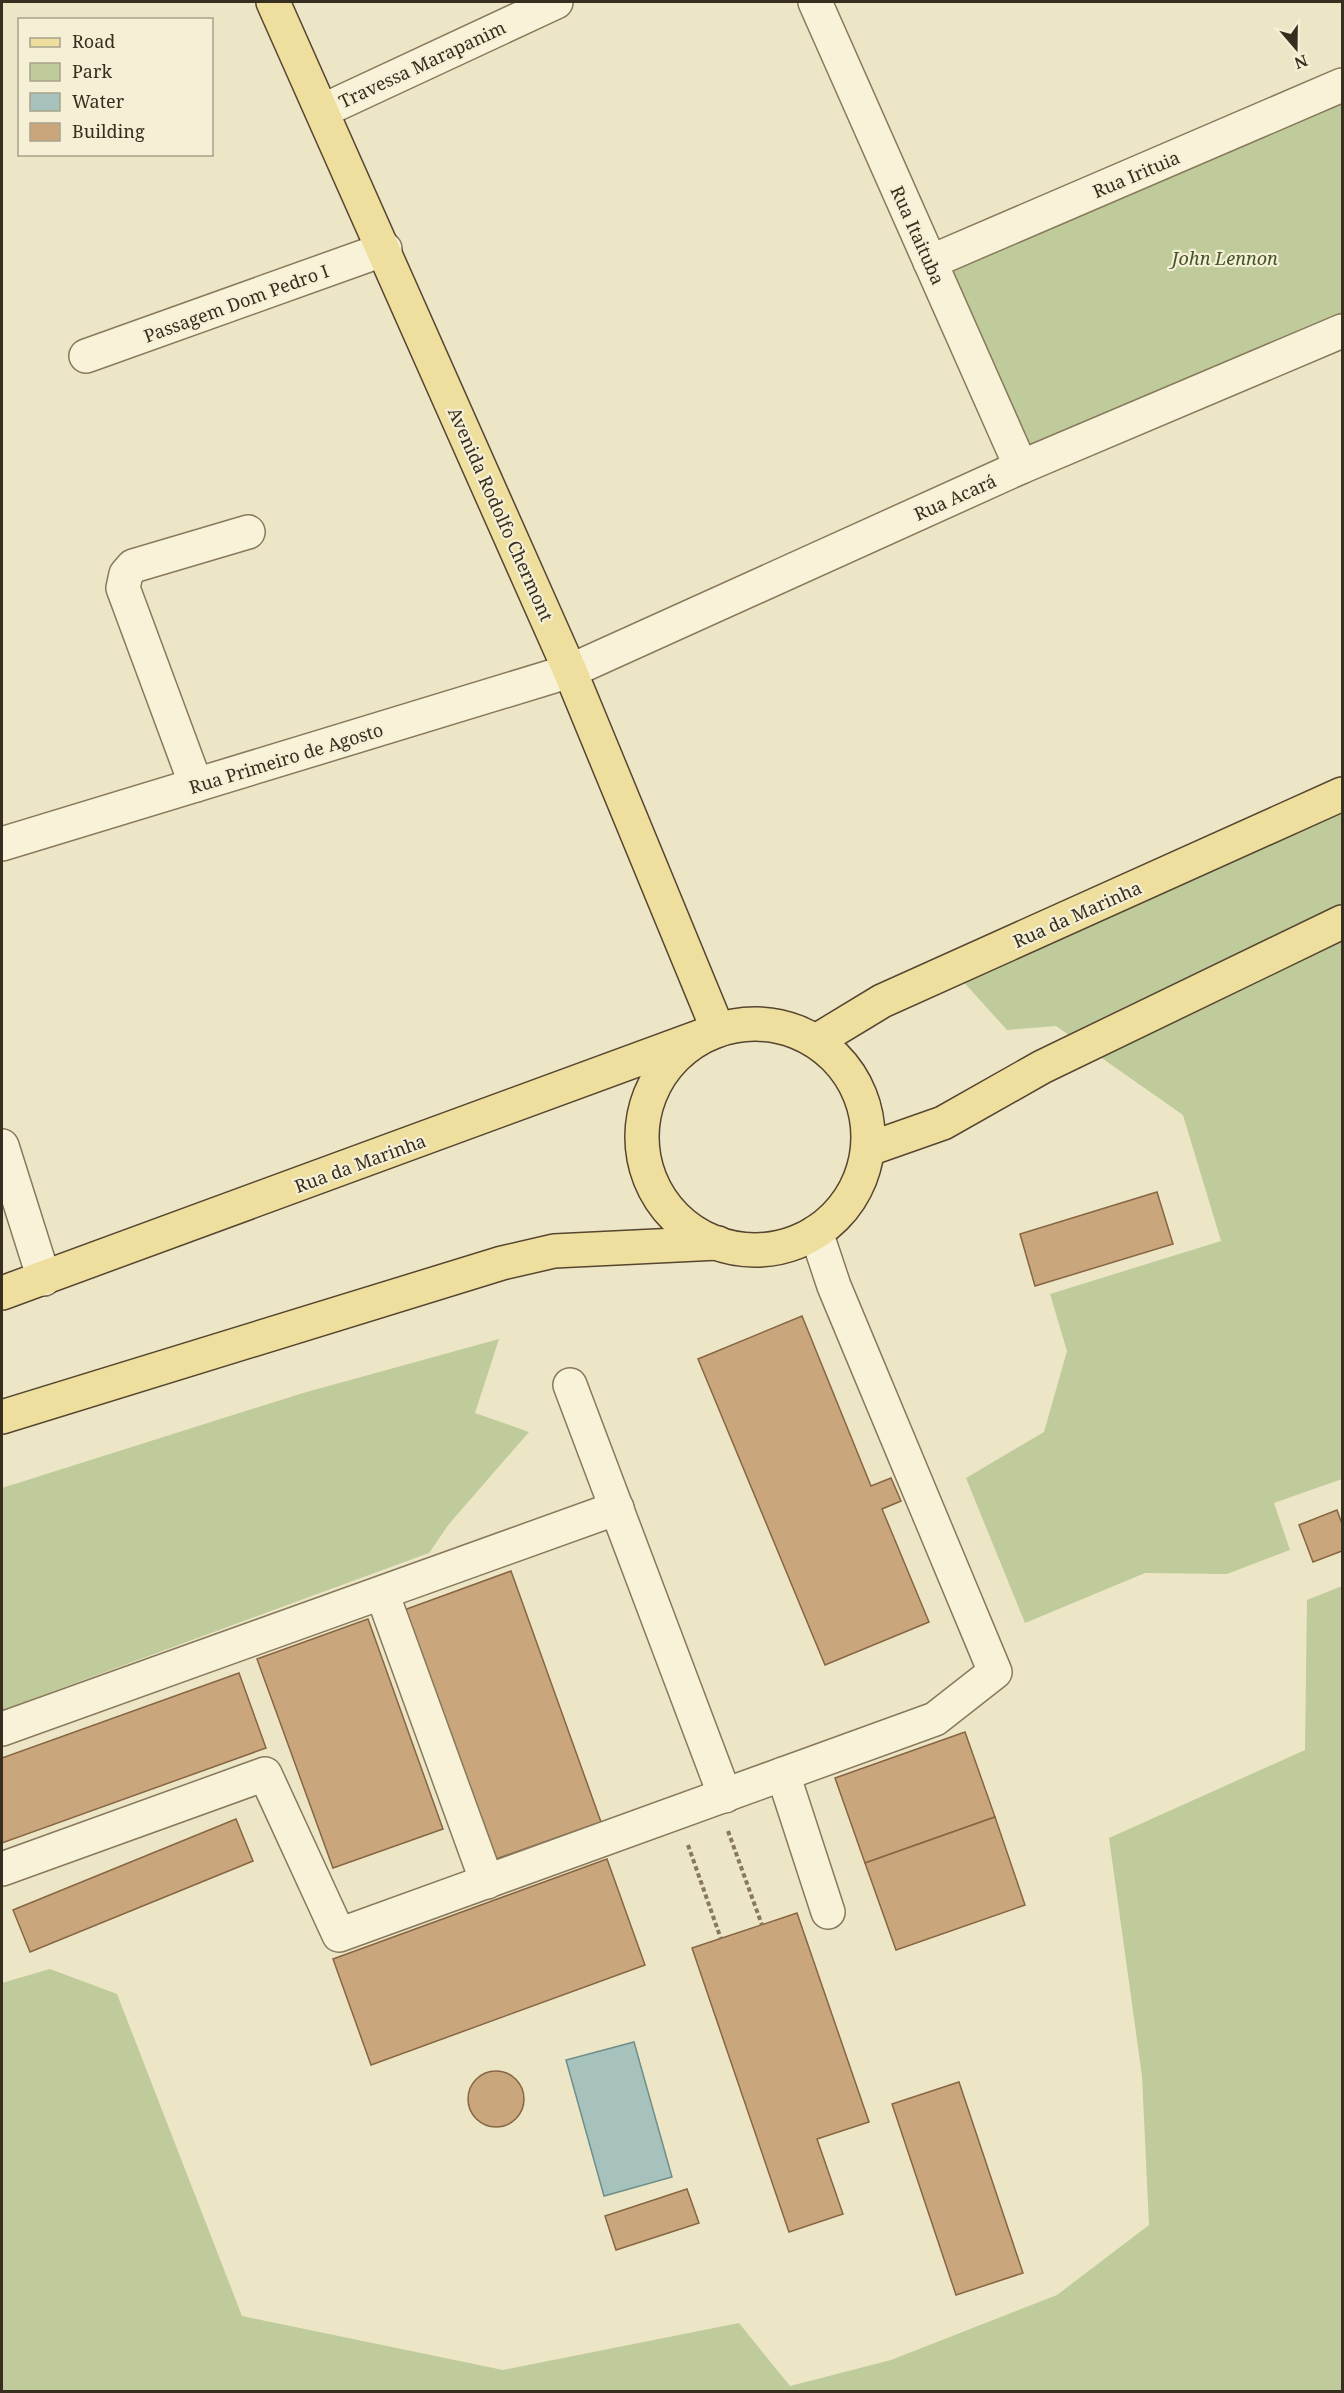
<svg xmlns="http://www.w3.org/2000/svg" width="1344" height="2393" font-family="'Noto Serif',serif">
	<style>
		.green { fill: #bfcb9a }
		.water { fill: #a7c1bc; stroke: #6e8f8b; stroke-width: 1.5 }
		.building { fill: #caa67d; stroke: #866643; stroke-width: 1.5 }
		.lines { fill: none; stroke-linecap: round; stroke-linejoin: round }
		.minor-casing { stroke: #88795c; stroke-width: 36 }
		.major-casing { stroke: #564630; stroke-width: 36 }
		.path { stroke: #88795c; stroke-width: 4; stroke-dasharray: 4.5 3; stroke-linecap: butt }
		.minor { stroke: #f8f2d9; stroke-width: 33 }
		.major { stroke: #eedf9f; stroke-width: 33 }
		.labels { text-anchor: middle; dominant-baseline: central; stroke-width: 4.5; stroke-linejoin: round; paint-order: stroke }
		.street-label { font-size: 18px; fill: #382e1f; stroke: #f4efd5 }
		.park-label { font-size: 18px; font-style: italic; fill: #435427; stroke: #f4efd5 }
	</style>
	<rect width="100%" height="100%" fill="#ede6c6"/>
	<g class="green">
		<path d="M1342,85V331L1021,467L930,262Z"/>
		<path d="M1342,783V1479L1274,1503L1290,1550L1227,1574L1145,1573L1025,1623L966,1478L1044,1432L1067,1351L1050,1294L1221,1241L1183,1115L1056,1026L1007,1030L950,967Z"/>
		<path d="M499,1339L475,1413L529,1432L449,1524L429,1553L2,1710V1488L303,1393Z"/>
		<path d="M1342,1586V2391H2V1983L50,1969L117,1994L242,2316L503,2370L739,2323L790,2386L891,2360L1057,2295L1149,2225L1142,2076L1109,1838L1305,1750L1307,1600Z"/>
	</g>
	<path class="water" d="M634,2042L672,2177L604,2196L566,2060Z"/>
	<g class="building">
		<path d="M1157,1192L1173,1244L1035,1286L1020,1234Z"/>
		<path d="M802,1316L871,1486L891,1478L901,1501L882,1509L929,1622L825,1665L698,1359Z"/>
		<path d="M1337,1510L1342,1524V1551L1313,1562L1299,1525Z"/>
		<path d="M511,1571L601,1822L493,1860L404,1610Z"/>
		<path d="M368,1619L443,1829L333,1868L257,1659Z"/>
		<path d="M239,1673L266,1748L2,1843V1758Z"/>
		<path d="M965,1732L995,1817L865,1863L835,1778Z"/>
		<path d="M995,1817L1025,1905L896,1950L865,1863Z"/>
		<path d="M236,1819L253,1861L30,1952L13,1910Z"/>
		<path d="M607,1859L645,1965L371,2065L333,1959Z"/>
		<path d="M797,1913L869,2122L817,2139L843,2214L789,2232L692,1948Z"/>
		<circle cx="496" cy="2099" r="28"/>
		<path d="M959,2082L1023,2273L956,2295L892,2104Z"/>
		<path d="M687,2189L699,2223L616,2250L605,2216Z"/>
	</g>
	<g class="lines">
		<defs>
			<g id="minor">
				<path d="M815,2L1021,467"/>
				<path d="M322,111L556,2"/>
				<path d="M930,262L1342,85"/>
				<path d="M86,356L385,249"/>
				<path d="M196,785L123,588L126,574L133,566L248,532"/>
				<path d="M2,844L570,671L1021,467L1342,331"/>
				<path d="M2,1146L44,1279"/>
				<path d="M570,1385L725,1796"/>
				<path d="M382,1593L487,1882"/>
				<path d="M2,1729L617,1508"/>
				<path d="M783,1774L828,1912"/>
				<path d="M2,1869L265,1774L339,1935L935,1719L995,1672L834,1286L816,1232"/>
			</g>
			<g id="major">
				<circle cx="755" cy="1137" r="113"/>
				<path d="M816,1041L882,1001L1342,794"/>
				<path d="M869,1149L943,1123L1042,1067L1342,922"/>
				<path d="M2,1293L718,1030L570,671L273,2"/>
				<path d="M2,1417L502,1263L554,1251L718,1243"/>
			</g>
		</defs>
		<use href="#minor" class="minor-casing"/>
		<use href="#major" class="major-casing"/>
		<g class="path">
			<path d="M728,1831L762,1925"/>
			<path d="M688,1845L721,1939"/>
		</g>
		<use href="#minor" class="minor"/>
		<use href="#major" class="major"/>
	</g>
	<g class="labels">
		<g class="street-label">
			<text transform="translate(422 64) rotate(-25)">Travessa Marapanim</text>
			<text transform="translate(1136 174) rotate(-23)">Rua Irituia</text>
			<text transform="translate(918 235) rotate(66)">Rua Itaituba</text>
			<text transform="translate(236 303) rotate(-20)">Passagem Dom Pedro I</text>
			<text transform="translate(955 497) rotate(-24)">Rua Acará</text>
			<text transform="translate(501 514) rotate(66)">Avenida Rodolfo Chermont</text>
			<text transform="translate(286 758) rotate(-17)">Rua Primeiro de Agosto</text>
			<text transform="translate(1077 914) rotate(-24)">Rua da Marinha</text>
			<text transform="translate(360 1163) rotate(-20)">Rua da Marinha</text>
		</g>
		<g class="park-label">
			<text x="1225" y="258">John Lennon</text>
		</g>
	</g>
	<rect width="1344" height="2393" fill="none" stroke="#382e1f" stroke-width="6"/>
	<rect x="18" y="18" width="195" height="138" fill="#f4efd5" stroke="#a9a28c" stroke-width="1.5"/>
	<rect x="30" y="38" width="30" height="9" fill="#eedf9f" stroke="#a9a28c" stroke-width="1.5"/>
	<text x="72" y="48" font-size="18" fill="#382e1f">Road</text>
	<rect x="30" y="63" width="30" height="18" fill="#bfcb9a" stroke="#a9a28c" stroke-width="1.5"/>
	<text x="72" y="78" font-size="18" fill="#382e1f">Park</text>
	<rect x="30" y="93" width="30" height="18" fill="#a7c1bc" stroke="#a9a28c" stroke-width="1.5"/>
	<text x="72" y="108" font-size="18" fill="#382e1f">Water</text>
	<rect x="30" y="123" width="30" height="18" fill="#caa67d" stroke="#a9a28c" stroke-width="1.5"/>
	<text x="72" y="138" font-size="18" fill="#382e1f">Building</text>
	<g transform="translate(1296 48) rotate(160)" stroke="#f4efd5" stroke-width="4.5" paint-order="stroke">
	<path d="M0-4.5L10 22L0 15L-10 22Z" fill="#382e1f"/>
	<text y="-9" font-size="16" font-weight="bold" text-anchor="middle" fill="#382e1f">N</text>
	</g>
</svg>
